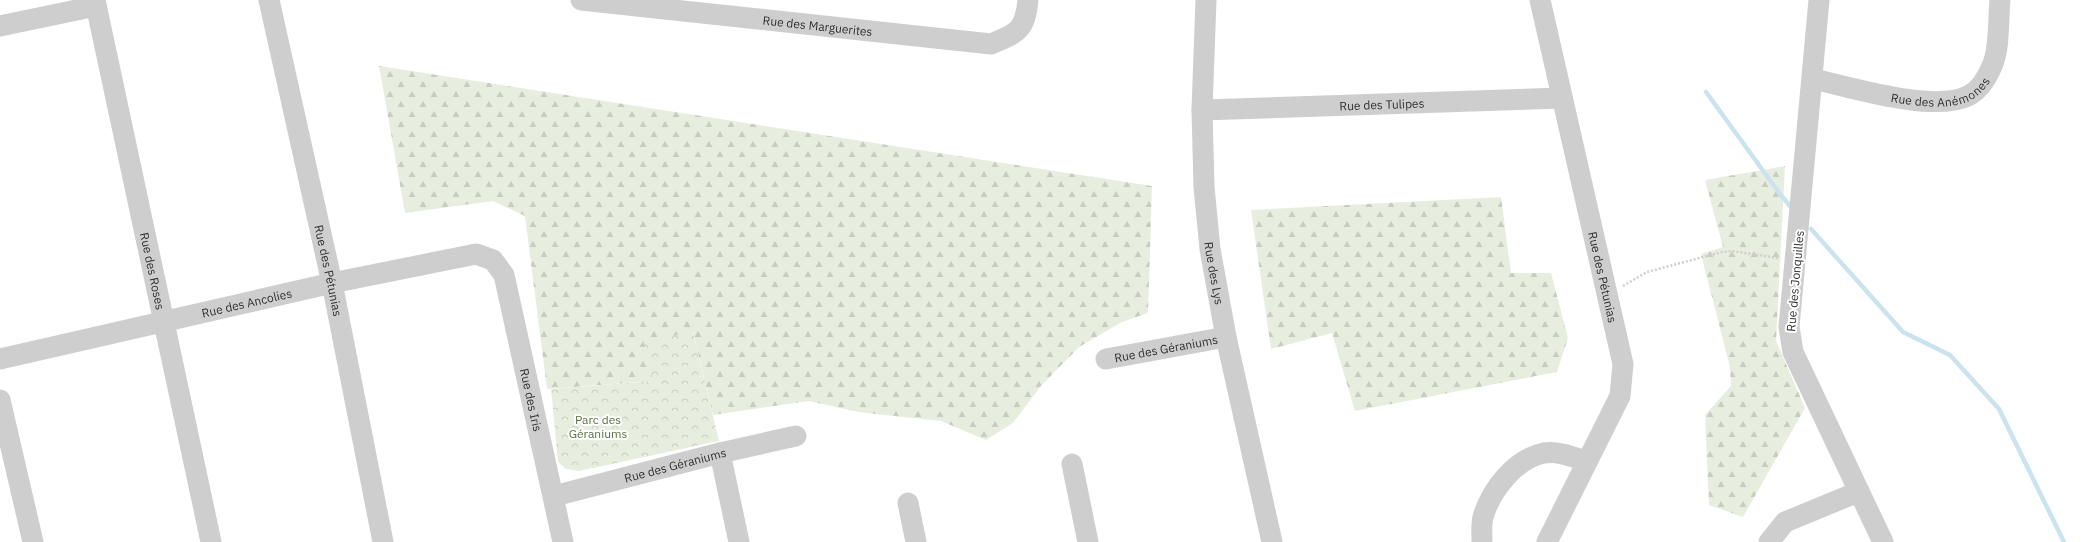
<svg xmlns="http://www.w3.org/2000/svg" width="2086" height="542" font-family="'IBM Plex Sans',sans-serif">
	<style>
		.forest { fill: url(#forest-firs) }
		.park { fill: url(#park-crowns) }
		.lines { fill: none; stroke-linecap: round; stroke-linejoin: round }
		.stream { stroke: #cbe3ee; stroke-width: 4.5 }
		.path { stroke: #cecece; stroke-width: 2.5; stroke-dasharray: 2 2; stroke-linecap: butt }
		.minor { stroke: #cecece; stroke-width: 21 }
		.labels { text-anchor: middle; dominant-baseline: central; stroke-width: 4; stroke-linejoin: round; paint-order: stroke }
		.street-label { font-size: 12px; fill: #313131; stroke: #fff }
		.park-label { font-size: 12px; fill: #58703c; stroke: #fff }
	</style>
	<defs>
		<pattern id="forest-firs" width="22" height="20" patternUnits="userSpaceOnUse"><rect width="22" height="20" fill="#e8eedf"/><path d="M5 1l3.5 6h-7zM16 11l3.5 6h-7z" fill="#c7cdc0"/></pattern>
		<pattern id="park-crowns" width="20" height="18" patternUnits="userSpaceOnUse"><rect width="20" height="18" fill="#e8eedf"/><path d="M2 6a3 3 0 1 1 6 0M12 15a3 3 0 1 1 6 0" fill="none" stroke="#c7cdc0"/></pattern>
	</defs>
	<rect width="100%" height="100%" fill="#fff"/>
	<g class="forest">
		<path d="M379,66L1152,186L1148,313L1122,322L1079,347L1040,387L1013,423L986,440L941,421L858,412L809,401L713,415L693,332L653,381L547,389L525,216L493,201L405,213Z"/>
		<path d="M1785,166L1776,341L1805,408L1743,517L1709,505L1705,415L1731,386L1730,367L1701,254L1723,247L1705,180Z"/>
		<path d="M1501,197L1511,273H1551L1568,338L1557,372L1355,411L1332,333L1271,349L1251,210Z"/>
	</g>
	<path class="park" d="M693,332L719,441L579,471L566,469L558,462L551,389L653,381L644,342Z"/>
	<g class="lines">
		<g class="stream">
			<path d="M1706,92L1780,194L1790,206"/>
			<path d="M1811,229L1903,332L1950,355L1999,409L2064,542"/>
		</g>
		<path class="path" d="M1623,286L1647,272L1722,252L1732,251L1778,258"/>
		<g class="minor">
			<path id="s1" d="M95,0L211,542"/>
			<path id="s2" d="M269,0L332,283L383,542"/>
			<path id="s3" d="M581,0L991,44C1018,33 1025,30 1028,0"/>
			<path id="s4" d="M1206,0L1202,110L1204,187L1210,249L1226,337L1272,542"/>
			<path id="s5" d="M1540,0L1623,364L1620,396L1547,542"/>
			<path d="M1819,0L1789,327L1793,352L1883,542"/>
			<path d="M0,26L96,6"/>
			<path id="s6" d="M1813,79C1851,87 1933,113 1968,96C1980,90 1987,78 1992,66C2000,49 1998,19 2000,0"/>
			<path id="s7" d="M1202,110L1562,98"/>
			<path id="s8" d="M0,359L332,283L476,254L493,260L504,275L563,542"/>
			<path id="s9" d="M1106,359L1226,337"/>
			<path d="M0,400L33,542"/>
			<path d="M720,453L739,542"/>
			<path d="M1072,464L1088,542"/>
			<path id="s10" d="M554,496L720,453L796,436"/>
			<path d="M908,503L916,542"/>
			<path d="M1482,542C1482,534 1481,525 1483,517C1491,490 1515,459 1544,453C1559,451 1573,457 1586,461"/>
			<path d="M1769,542L1785,522L1858,492"/>
		</g>
	</g>
	<g class="labels">
		<g class="street-label">
			<text stroke="none"><textPath href="#s3" startOffset="238">Rue des Marguerites</textPath></text>
			<text stroke="none"><textPath href="#s6" startOffset="132">Rue des Anémones</textPath></text>
			<text stroke="none"><textPath href="#s7" startOffset="180">Rue des Tulipes</textPath></text>
			<text stroke="none"><textPath href="#s2" startOffset="277">Rue des Pétunias</textPath></text>
			<text stroke="none"><textPath href="#s1" startOffset="277">Rue des Roses</textPath></text>
			<text stroke="none"><textPath href="#s4" startOffset="274">Rue des Lys</textPath></text>
			<text stroke="none"><textPath href="#s5" startOffset="284">Rue des Pétunias</textPath></text>
			<text transform="translate(1795 281) rotate(-85)">Rue des Jonquilles</text>
			<text stroke="none"><textPath href="#s8" startOffset="253">Rue des Ancolies</textPath></text>
			<text stroke="none"><textPath href="#s9" startOffset="61">Rue des Géraniums</textPath></text>
			<text stroke="none"><textPath href="#s8" startOffset="652">Rue des Iris</textPath></text>
			<text stroke="none"><textPath href="#s10" startOffset="125">Rue des Géraniums</textPath></text>
		</g>
		<g class="park-label">
			<text x="598" y="419">Parc des<tspan x="598" dy="14">Géraniums</tspan></text>
		</g>
	</g>
</svg>
